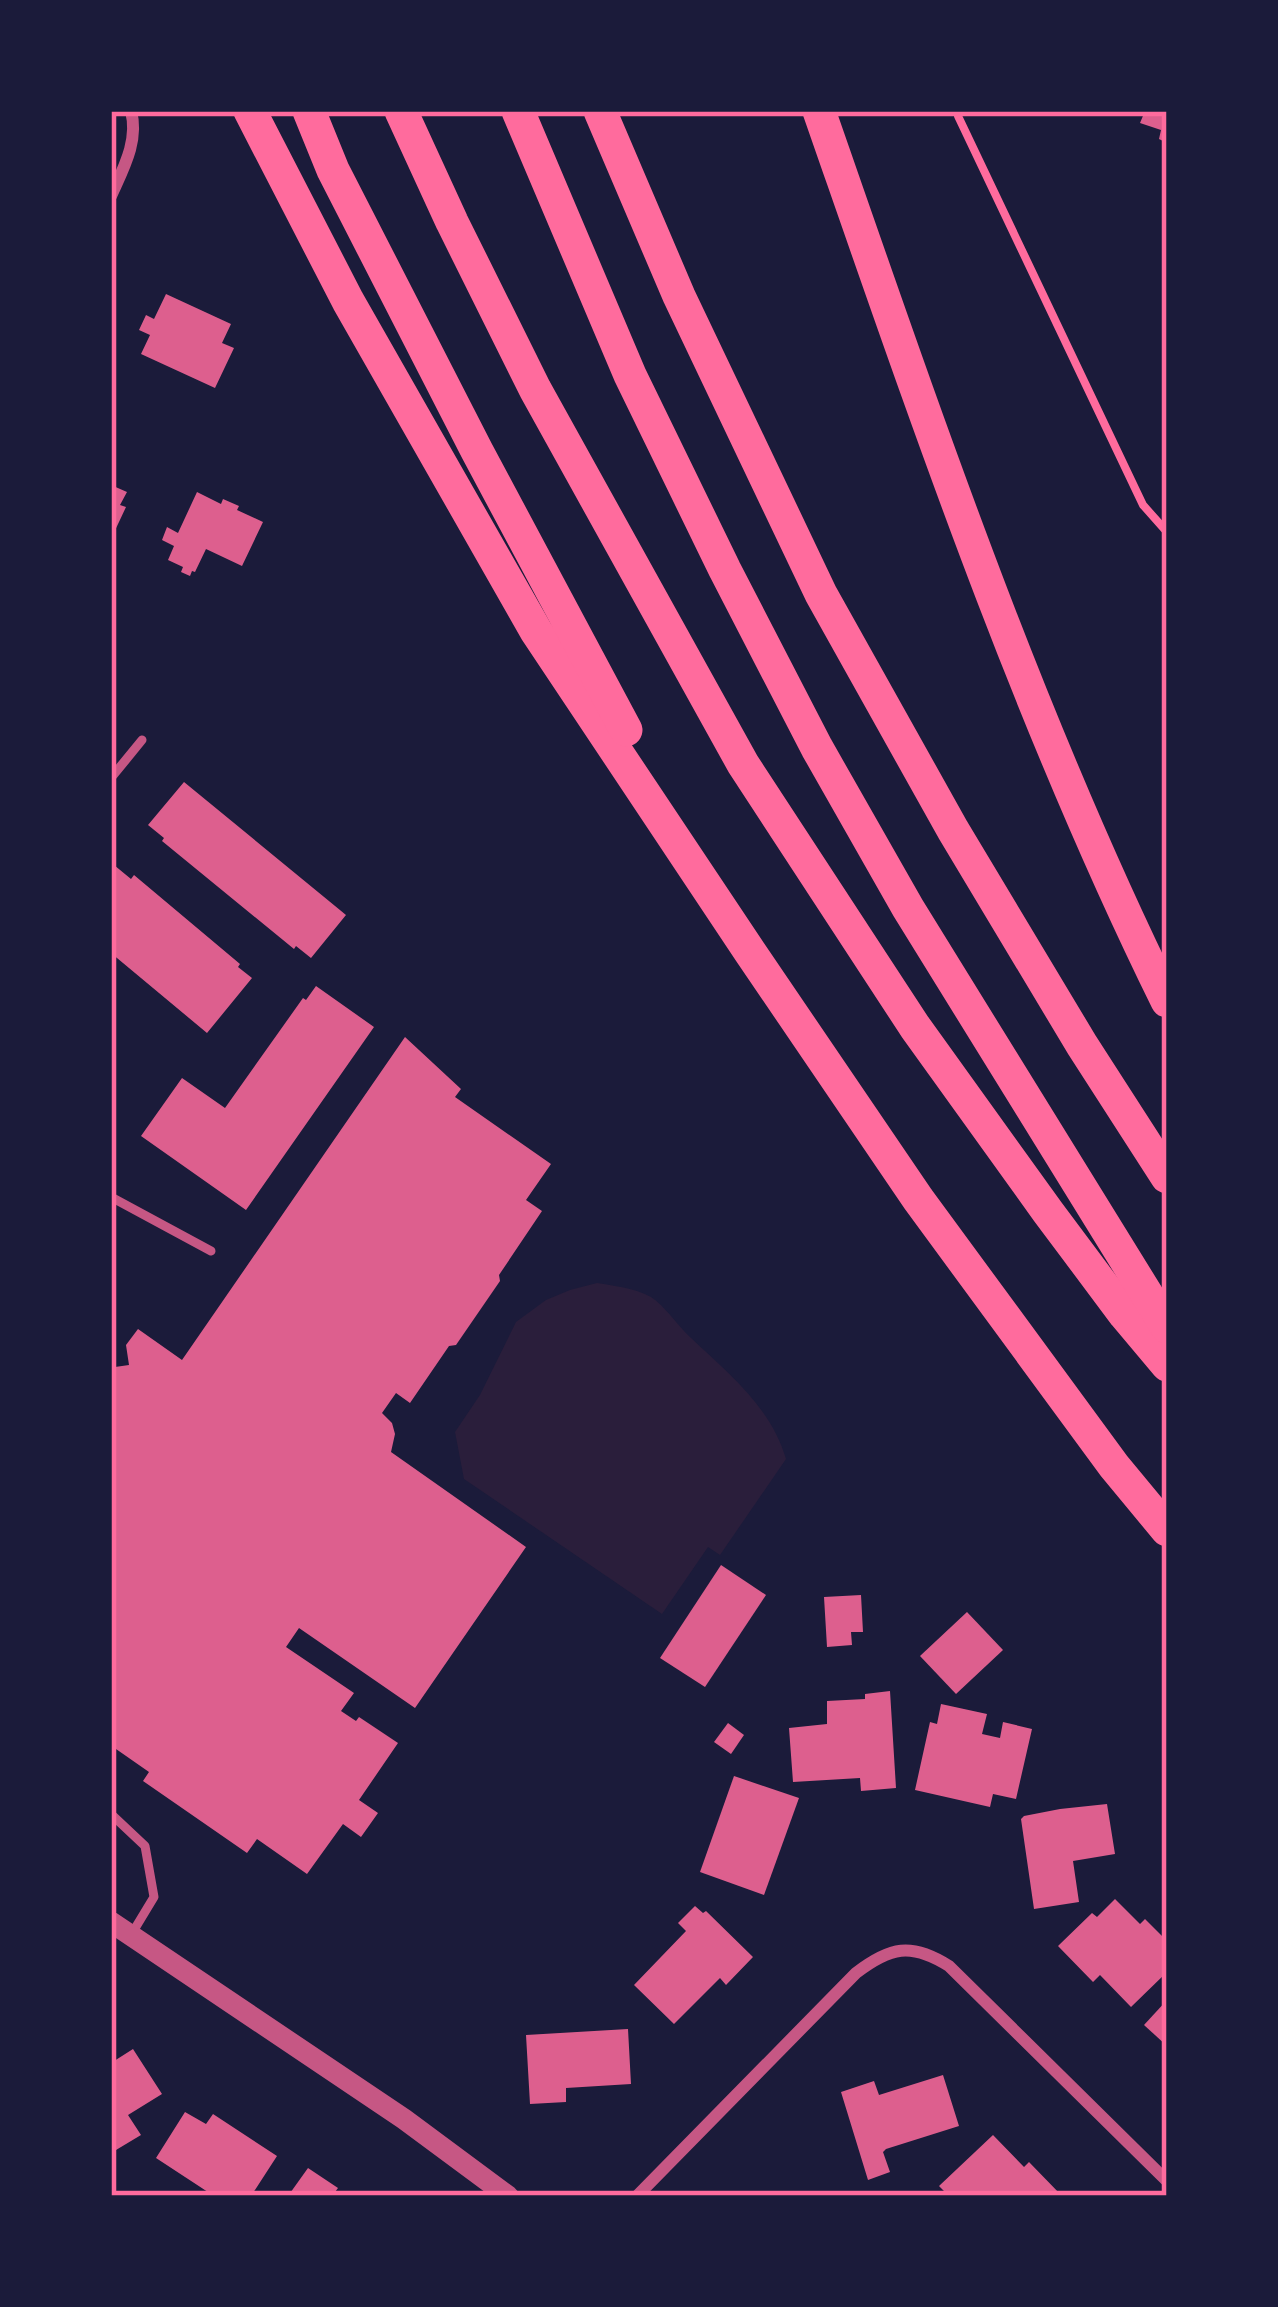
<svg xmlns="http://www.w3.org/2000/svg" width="1278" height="2307" font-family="'DejaVu Sans',sans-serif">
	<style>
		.green { fill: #2a1e3b }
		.building { fill: #dd5f8e }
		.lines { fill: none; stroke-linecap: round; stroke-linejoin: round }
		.path { stroke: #ff6b9d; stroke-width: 8 }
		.service { stroke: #c65784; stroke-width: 9 }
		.minor { stroke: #c65784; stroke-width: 12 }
		.tertiary { stroke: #c65784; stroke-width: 21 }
		.motorway { stroke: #ff6b9d; stroke-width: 33 }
		.neatline { fill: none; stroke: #ff6b9d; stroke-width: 4.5 }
	</style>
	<rect width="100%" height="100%" fill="#1b1b3a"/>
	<path class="green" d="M597,1283C615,1286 635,1288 651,1297C666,1307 677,1325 690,1337C728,1373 771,1407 786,1459L720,1555L708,1547L662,1614L464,1479L455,1432L480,1395L516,1322L546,1300L570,1290Z"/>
	<g class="building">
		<path d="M1145,111H1167V143L1159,139L1161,130L1140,123Z"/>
		<path d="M166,294L231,324L222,343L234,348L215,388L141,354L150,335L139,330L146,315L154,319Z"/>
		<path d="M111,485L127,492L120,505L126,507L111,539Z"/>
		<path d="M197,492L221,504L223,499L239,506L237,510L263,522L242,566L206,549L195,572L192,571L190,576L181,572L183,567L168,560L174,546L162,540L167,527L178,533Z"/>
		<path d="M184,782L346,915L311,958L296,946L294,949L162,841L164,838L148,825Z"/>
		<path d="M114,865L131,879L134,875L240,964L238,967L252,978L207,1033L111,953V869Z"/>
		<path d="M316,986L374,1027L246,1210L141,1136L182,1078L225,1108L303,998L306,1000Z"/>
		<path d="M405,1037L461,1089L455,1097L551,1164L526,1200L542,1211L499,1275L500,1281L456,1345L449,1346L410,1403L396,1393L382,1413L392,1423L395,1434L391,1452L526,1547L415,1708L299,1628L286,1647L354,1693L341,1711L356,1721L359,1717L398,1743L359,1800L378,1813L361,1837L343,1824L307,1874L257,1839L247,1853L143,1781L149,1772L116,1749L111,1756V1359L115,1367L129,1365L126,1345L138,1329L182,1360Z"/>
		<path d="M721,1565L766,1595L705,1687L660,1658Z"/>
		<path d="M861,1595L863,1632H851L852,1645L827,1647L824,1597Z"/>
		<path d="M967,1612L1003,1650L956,1694L920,1656Z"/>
		<path d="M890,1691L896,1788L861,1791L860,1778L793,1782L789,1728L827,1724V1701L865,1699V1694Z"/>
		<path d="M941,1704L987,1714L982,1734L1000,1738L1003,1722L1032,1729L1016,1799L993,1794L990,1807L915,1790L930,1722L937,1724Z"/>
		<path d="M728,1723L744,1735L731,1754L714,1742Z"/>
		<path d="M734,1776L799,1798L764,1895L700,1872Z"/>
		<path d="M1107,1804L1115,1854L1073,1861L1079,1902L1034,1909L1021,1819L1024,1816L1060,1809Z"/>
		<path d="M1115,1899L1140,1924L1145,1919L1167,1941V1972L1131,2007L1100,1975L1093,1982L1058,1946L1092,1913L1097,1917Z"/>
		<path d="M695,1906L703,1913L706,1911L753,1957L726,1985L720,1978L674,2024L634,1985L686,1931L678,1923Z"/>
		<path d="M1167,2000V2046L1144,2025Z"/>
		<path d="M628,2029L631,2084L566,2088V2102L530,2104L526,2035Z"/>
		<path d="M133,2049L162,2094L128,2115L141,2135L111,2153V2063Z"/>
		<path d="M943,2075L959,2126L886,2149L883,2152L890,2172L868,2180L841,2092L874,2081L879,2095Z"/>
		<path d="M185,2112L206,2124L213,2114L277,2156L251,2196H214L156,2158Z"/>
		<path d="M993,2135L1024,2167L1029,2162L1062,2196H949L939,2186Z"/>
		<path d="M308,2168L338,2188L332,2196H288Z"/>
	</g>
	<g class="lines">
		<path class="path" d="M960,111L958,116L1143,505L1167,532"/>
		<g class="service">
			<path d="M111,778L142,740"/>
			<path d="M111,1197L211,1251"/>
			<path d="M111,1814L145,1846L154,1897L131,1935"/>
		</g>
		<g class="minor">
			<path d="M111,196C123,169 139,141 131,111"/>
			<path d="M637,2196L856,1973C890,1947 911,1942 949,1966L1167,2181"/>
		</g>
		<path class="tertiary" d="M111,1922L404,2119L508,2196"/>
		<g class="motorway">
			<path d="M250,111L348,301L536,631L750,952L918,1199L1114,1466L1167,1530"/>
			<path d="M309,111L333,170L477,451L626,730"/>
			<path d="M401,111L452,222L535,389L743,764L915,1027L1048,1212L1125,1315L1167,1365"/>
			<path d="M518,111L630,375L725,570L817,748L908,908L1167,1327"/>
			<path d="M600,111L679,296L821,594L953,830L1082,1045L1167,1177"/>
			<path d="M819,111C924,412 1026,715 1167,1001"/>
		</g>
	</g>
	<rect width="1278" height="2307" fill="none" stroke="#1b1b3a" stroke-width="228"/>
	<rect x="114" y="114" width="1050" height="2079" class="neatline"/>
</svg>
